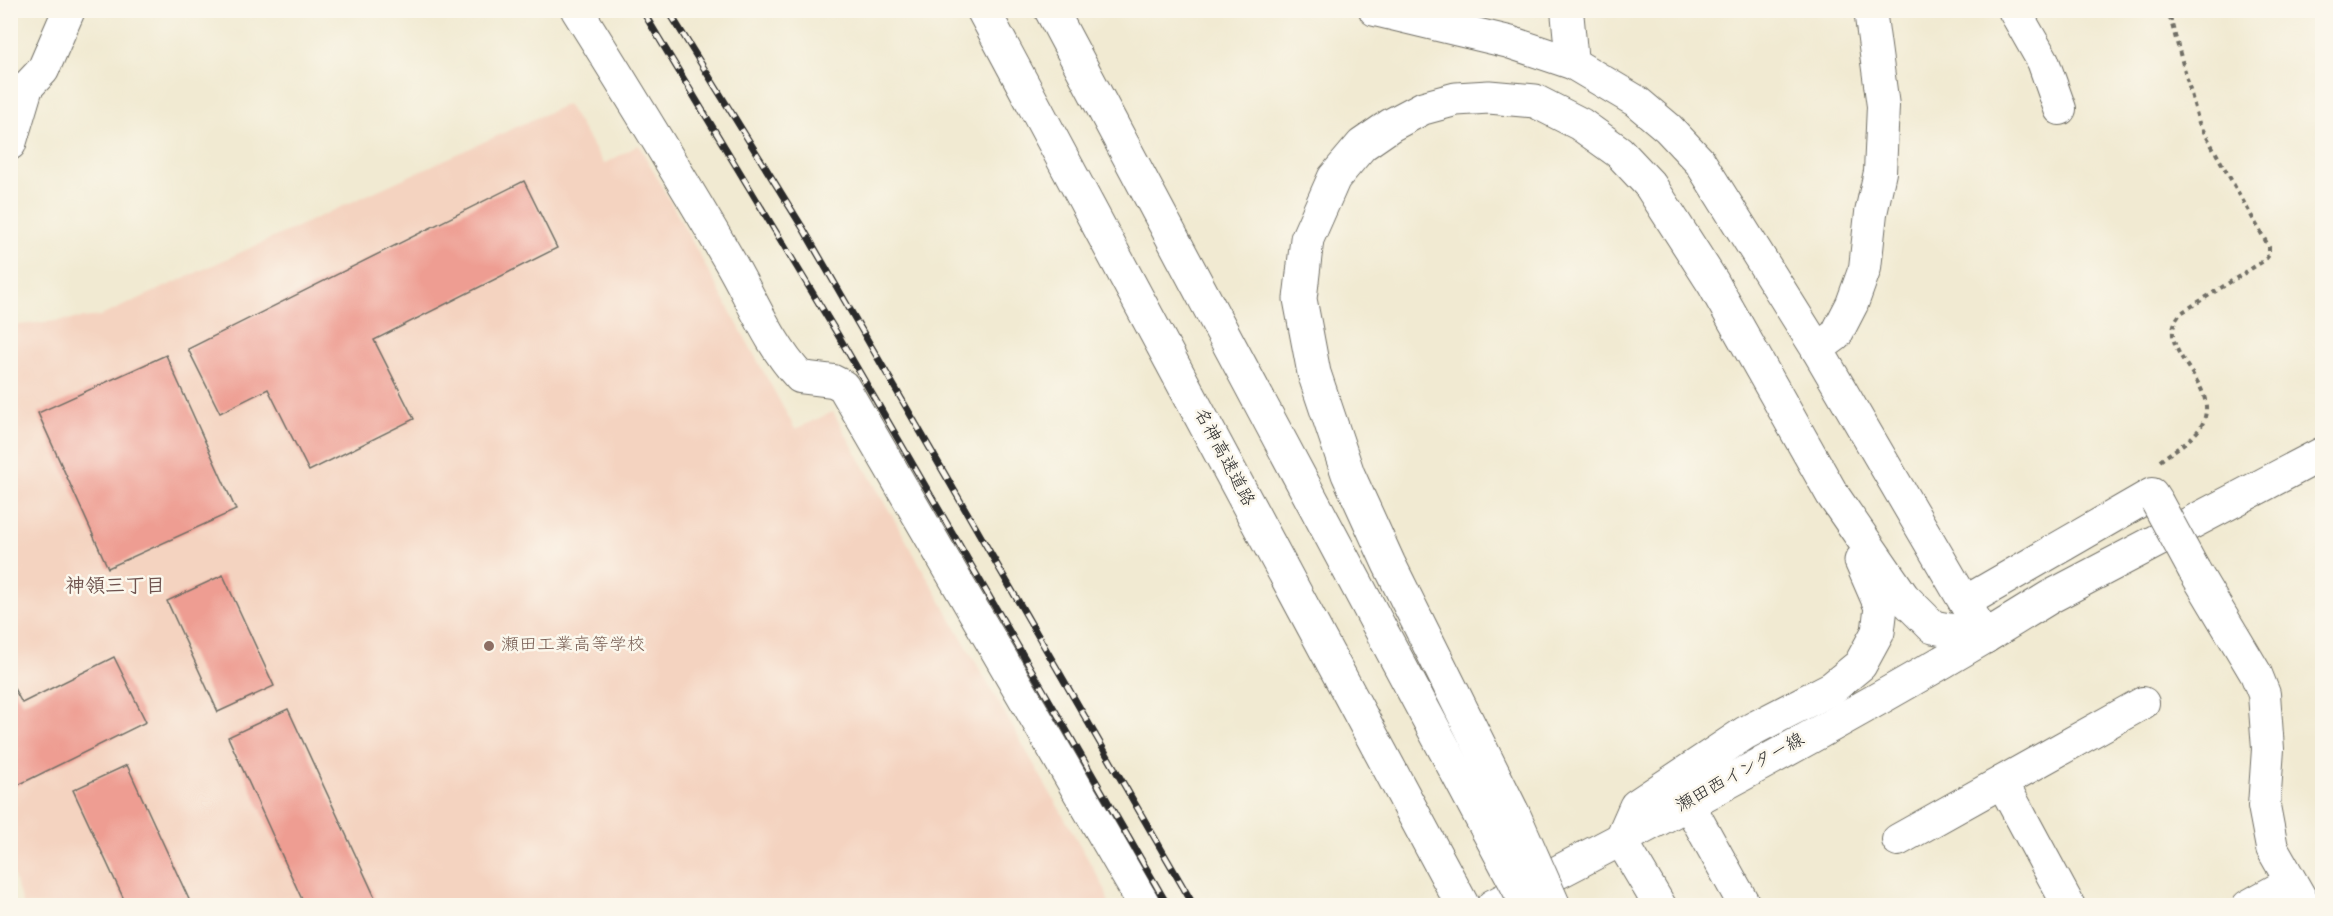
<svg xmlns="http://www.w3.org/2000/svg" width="2333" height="916" font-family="'Gochi Hand','Klee One',sans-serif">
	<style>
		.built { fill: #f4d3c0 }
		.building { fill: #ee9d92 }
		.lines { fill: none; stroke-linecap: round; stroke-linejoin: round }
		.street-casing { stroke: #706e65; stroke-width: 34 }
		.secondary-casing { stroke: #706e65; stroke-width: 35 }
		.primary-casing { stroke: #706e65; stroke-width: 35 }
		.highway-casing { stroke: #706e65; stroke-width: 35 }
		.path { stroke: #706e65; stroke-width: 4; stroke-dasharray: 4.5 4.5; stroke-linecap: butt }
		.street { stroke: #fff; stroke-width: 32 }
		.secondary { stroke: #fff; stroke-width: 33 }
		.primary { stroke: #fff; stroke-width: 33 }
		.highway { stroke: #fff; stroke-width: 33 }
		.rail-casing { stroke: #2b2b2b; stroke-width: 7 }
		.rail { stroke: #fbf7ec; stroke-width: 4.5; stroke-dasharray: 14; stroke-linecap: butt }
		.street-bridge-casing { stroke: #706e65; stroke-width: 34; stroke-linecap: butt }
		.highway-bridge-casing { stroke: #706e65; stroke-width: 35; stroke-linecap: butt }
		.street-bridge { stroke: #fff; stroke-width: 32 }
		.highway-bridge { stroke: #fff; stroke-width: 33 }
		.education-dot { fill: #8d6e63; stroke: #fbf7ec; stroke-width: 2 }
		.labels { text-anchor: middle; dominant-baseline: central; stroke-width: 5; stroke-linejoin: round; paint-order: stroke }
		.street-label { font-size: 18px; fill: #2b2b2b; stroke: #fbf7ec }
		.education-label { font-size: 18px; fill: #785e54; stroke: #fbf7ec; text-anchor: start }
		.neighbourhood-label { font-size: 20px; font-weight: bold; fill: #6f534f; stroke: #fbf7ec }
	</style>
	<rect width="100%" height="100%" fill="#fbf7ec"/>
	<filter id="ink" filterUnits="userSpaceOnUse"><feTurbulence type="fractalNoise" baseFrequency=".0167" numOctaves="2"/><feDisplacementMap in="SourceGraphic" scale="12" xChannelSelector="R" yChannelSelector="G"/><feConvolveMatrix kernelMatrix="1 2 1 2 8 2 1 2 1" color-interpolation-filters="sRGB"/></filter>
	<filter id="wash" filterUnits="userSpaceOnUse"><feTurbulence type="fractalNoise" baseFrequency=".008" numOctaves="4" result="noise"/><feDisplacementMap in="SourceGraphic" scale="24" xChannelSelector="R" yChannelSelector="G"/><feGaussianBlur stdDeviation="1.35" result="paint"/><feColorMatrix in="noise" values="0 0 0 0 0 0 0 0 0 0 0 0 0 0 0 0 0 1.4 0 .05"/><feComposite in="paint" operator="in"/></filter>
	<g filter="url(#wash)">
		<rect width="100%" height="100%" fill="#f1ead2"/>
		<path class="built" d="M567,104L604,164L639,145L795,429L833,412L1105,889L1109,905H23L10,864V326L101,316Z"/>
		<g id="blocks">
			<g class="building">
				<path d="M524,181L557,248L374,340L414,419L309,471L268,389L220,413L188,349Z"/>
				<path d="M166,355L236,510L108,568L38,413Z"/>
				<path d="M223,575L274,686L218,712L167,601Z"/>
				<path d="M114,657L146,722L10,789V681L22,703Z"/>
				<path d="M288,709L379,906H305L228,737Z"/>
				<path d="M127,765L192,906H127L73,790Z"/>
			</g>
		</g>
	</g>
	<g filter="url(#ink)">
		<use href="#blocks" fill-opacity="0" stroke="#706e65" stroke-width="1.5"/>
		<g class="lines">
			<defs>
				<g id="street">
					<path d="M577,10C629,93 680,176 729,260C752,299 769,344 800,377L833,381L843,386L1145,906"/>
					<path d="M1375,10L1509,42L1572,63L1636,101L1668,128L1700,162L1817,349L1985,637"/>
					<path d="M1567,10L1572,63"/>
					<path d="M2014,10L2043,61L2060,109"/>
					<path d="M10,144L27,87L43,70L69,10"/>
					<path d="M1817,349L1836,335L1852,304L1865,268L1871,213L1880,172L1883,106L1870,10"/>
					<path d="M2194,570L2256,674L2264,694L2268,749L2264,806L2272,848L2305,906"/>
					<path d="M1965,602L2152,494L2157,502"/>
					<path d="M2002,782L2069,906"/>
					<path d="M1688,803L1745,906"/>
					<path d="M1621,840L1660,906"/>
					<path d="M1898,840L2143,703"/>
					<path d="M2248,906L2291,882"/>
				</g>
				<path id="secondary" d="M1985,637L2050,597L2322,454"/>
				<path id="primary" d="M1493,906C1659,820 1825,732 1985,637"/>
				<g id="highway">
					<path d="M983,10L1463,906"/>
					<path d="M1051,10L1487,829"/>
					<path d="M1513,813L1389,564L1348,474L1314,373L1300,299L1307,239L1334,178L1362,145L1391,125L1423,108L1456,99L1489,97L1535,101L1580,124L1619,152L1650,185L1713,283L1832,494L1903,597L1933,627L1985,637"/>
					<path d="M1621,840L1636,806L1745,733L1832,688L1860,665L1878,632L1881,607L1861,561"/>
				</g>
			</defs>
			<use href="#street" class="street-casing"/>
			<use href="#secondary" class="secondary-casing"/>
			<use href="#primary" class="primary-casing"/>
			<use href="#highway" class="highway-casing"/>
			<path class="path" d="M2160,461C2172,451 2191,441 2200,428C2228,384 2148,351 2181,313L2265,260L2269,255V247L2199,123L2168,10"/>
			<use href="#street" class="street"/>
			<use href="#secondary" class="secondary"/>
			<use href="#primary" class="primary"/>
			<use href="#highway" class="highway"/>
			<defs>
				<g id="rail">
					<path d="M642,10L838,335L1168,906"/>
					<path d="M668,10L804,230L1194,906"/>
				</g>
			</defs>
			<use href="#rail" class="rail-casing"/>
			<use href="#rail" class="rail"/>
			<defs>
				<path id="street-bridge" d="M2157,502L2194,570"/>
				<g id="highway-bridge">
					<path d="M1513,813L1554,906"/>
					<path d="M1487,829L1528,906"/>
				</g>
			</defs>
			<use href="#street-bridge" class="street-bridge-casing"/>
			<use href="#highway-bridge" class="highway-bridge-casing"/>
			<use href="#street-bridge" class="street-bridge"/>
			<use href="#highway-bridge" class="highway-bridge"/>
		</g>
	</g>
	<circle class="education-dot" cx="489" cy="646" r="6"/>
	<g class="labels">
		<g class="street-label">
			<text transform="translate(1223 458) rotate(62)">名神高速道路</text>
			<text transform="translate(1741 774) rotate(-29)">瀬田西インター線</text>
		</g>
		<g class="education-label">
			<text x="501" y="646">瀬田工業高等学校</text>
		</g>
		<g class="neighbourhood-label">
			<text x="115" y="588">神領三丁目</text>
		</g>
	</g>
	<rect width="2333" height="916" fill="none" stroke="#fbf7ec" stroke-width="36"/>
</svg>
